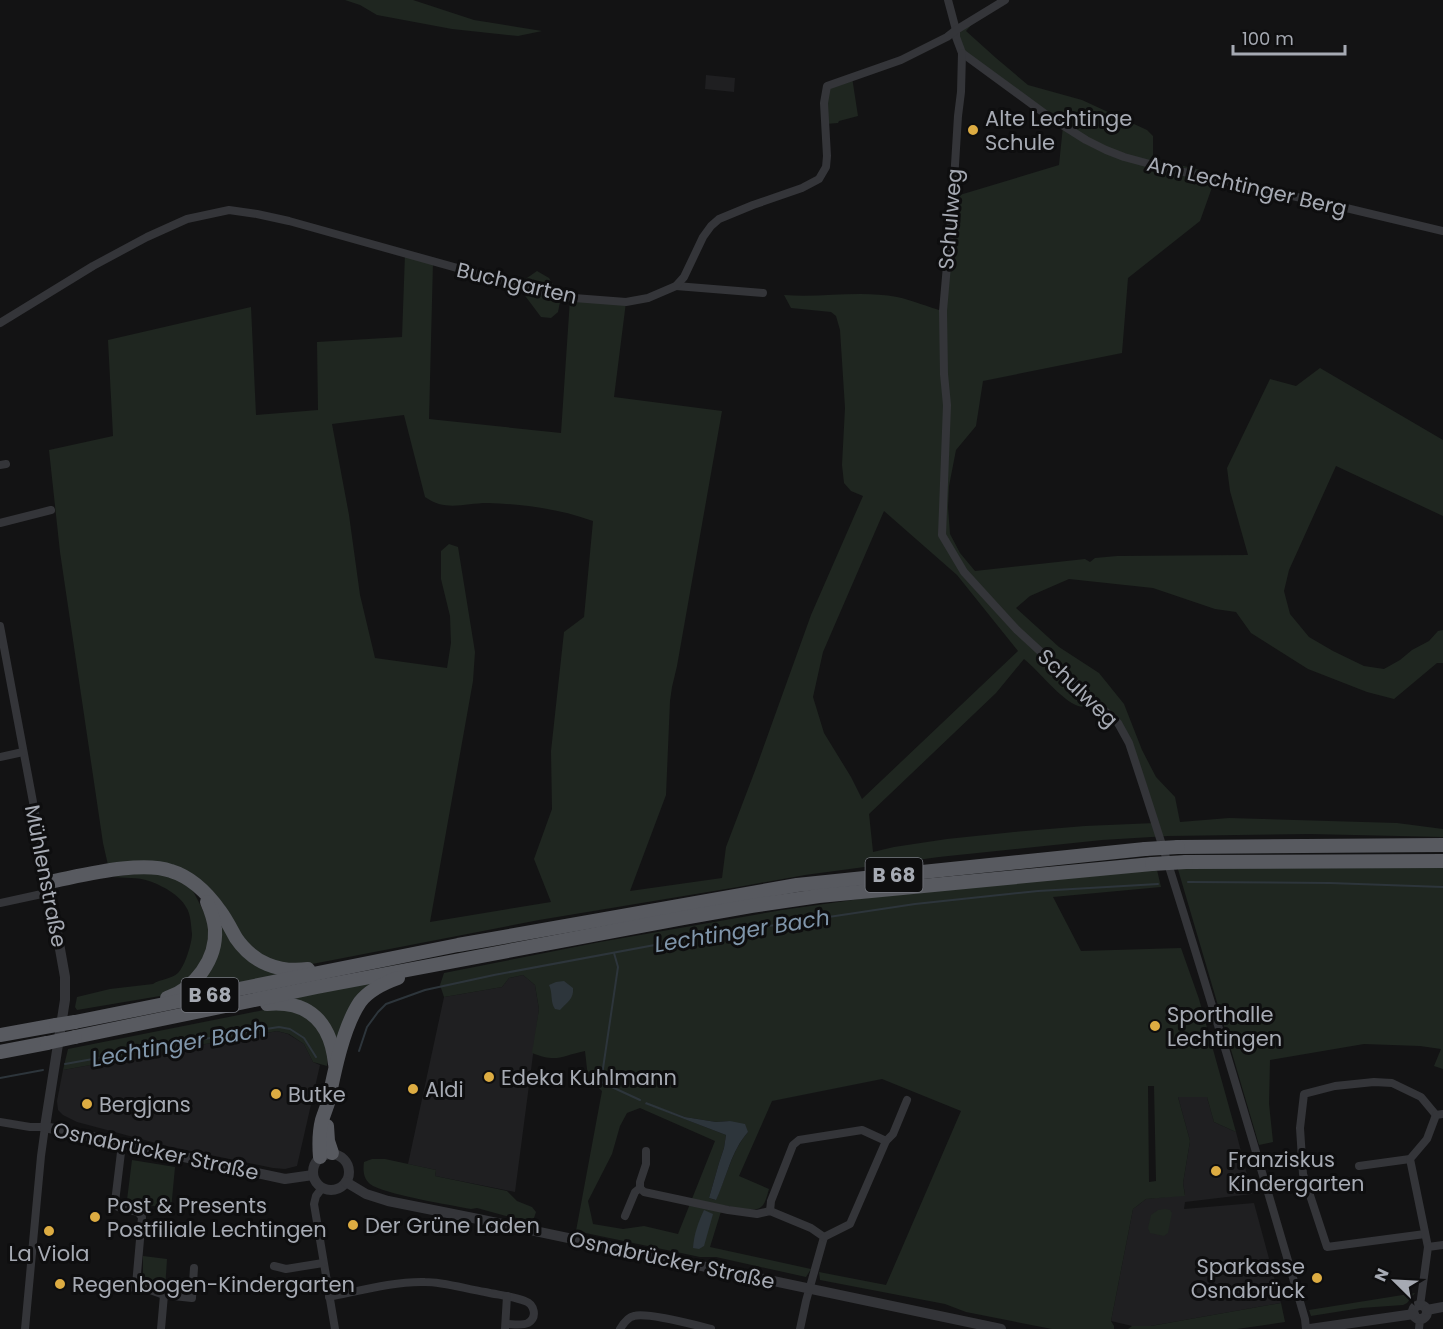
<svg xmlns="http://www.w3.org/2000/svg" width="1443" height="1329" font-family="Poppins,sans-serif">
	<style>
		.built { fill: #1f1f21 }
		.green { fill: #1f2620; fill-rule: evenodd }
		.water { fill: #2d353b }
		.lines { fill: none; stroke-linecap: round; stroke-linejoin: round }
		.stream { stroke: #2d353b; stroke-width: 2 }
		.minor { stroke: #343539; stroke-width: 8 }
		.tertiary { stroke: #343539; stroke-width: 10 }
		.trunk { stroke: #585a60; stroke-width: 14 }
		.trunk-bridge { stroke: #585a60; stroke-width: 14 }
		.poi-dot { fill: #ddac42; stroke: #0e0e0f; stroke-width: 2 }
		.labels { text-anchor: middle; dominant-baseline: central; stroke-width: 6; stroke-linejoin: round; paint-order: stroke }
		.shield { fill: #0e0e0f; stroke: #787b82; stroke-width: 1.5 }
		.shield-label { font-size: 20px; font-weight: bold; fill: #a6aab3 }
		.poi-label { font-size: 21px; fill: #a6aab3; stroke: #0e0e0f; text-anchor: start }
		.street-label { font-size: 21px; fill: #a6aab3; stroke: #0e0e0f }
		.water-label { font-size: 22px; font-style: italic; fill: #8096ab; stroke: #0e0e0f }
	</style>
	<rect width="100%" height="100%" fill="#131314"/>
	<g class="built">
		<path d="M706,75L735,78L734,92L705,89Z"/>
		<path d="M523,975L535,985L539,1009L515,1192L435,1176L436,1170L408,1164L444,997L502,987L509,978Z"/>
		<path d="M277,1031L288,1034L304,1044L313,1062L320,1065L297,1166L285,1169L273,1168L167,1146L77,1122L63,1115L58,1110L57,1101L63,1070Z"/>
		<path d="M1178,1097H1207L1214,1122L1236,1132L1252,1194L1185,1202L1184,1209L1254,1203L1281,1303L1151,1326H1132L1111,1321L1133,1209L1146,1199L1185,1195L1183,1183L1190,1141Z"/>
	</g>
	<g class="green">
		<path d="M345,0H413L474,20L542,31L518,36L452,29L377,15L360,5Z"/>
		<path d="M982,13L966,31L996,58L1028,85L1082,100L1147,130L1153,136V159L1210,172L1215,179L1200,221L1128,278L1122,353L983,381L976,426L956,450L949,486L948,507L950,534L960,553L975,571L1085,559L1090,562L1095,558L1117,556L1248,555L1230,491L1227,468L1270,379L1296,386L1320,368L1443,440V516L1336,466L1289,570L1284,591L1290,614L1309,637L1333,651L1364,666L1384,669L1400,660L1412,650L1429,641L1438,631L1443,630V663H1437L1394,699L1367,692L1308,669L1251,633L1236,612L1215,609L1153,588L1069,579L1030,596L1016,608L1059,647L1099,673L1124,704L1142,750L1156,777L1175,797L1180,822L1229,818L1397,823L1443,829V837L1310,834L1168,836L1102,840L939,857L805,875L738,887L539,920L307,965L278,963L256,954L178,867C154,858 132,862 108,865L103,843L60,552L49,450L113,436L108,340L251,307L256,415L318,410L317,342L402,337L405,254L433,262L429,419L561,433L570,299L626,302L614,397L722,411L677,666L672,687L670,701L666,795L630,891L722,878L726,847L756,768L811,615L863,496L851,491L844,483L842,465L845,408L840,330L836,316L831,312L791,308L784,295C822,298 860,290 897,297C912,300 928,307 942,311L953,197L1059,165L1063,126L962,53L956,30ZM404,415L425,497C446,512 464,503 488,503C523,504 560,509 593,521L584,617L564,632L551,751L552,809L534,859L551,902L430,922L473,681L475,652L458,547L449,544L441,551V579L450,616L451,643L447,668L375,658L360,595L349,515L332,424ZM884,511L957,575L1018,651L862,799L851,777L824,733L813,697L823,652ZM1024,659C1039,671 1061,700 1078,706C1085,708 1090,705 1095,702L1129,743L1155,823L1085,826L1014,832L947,839L894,847L873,852L869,814L996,693Z"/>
		<path d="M852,77L858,116L839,121L838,123L825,124L827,86Z"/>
		<path d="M537,271L549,278L561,297L558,312L551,318L541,317L517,285Z"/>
		<path d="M1177,866H1443V1069L1434,1066L1441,1049L1420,1046L1364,1044L1270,1060L1269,1104L1273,1142L1259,1145Z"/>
		<path d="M1157,870L1161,887L1053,897L1081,951L1181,948L1199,999L1236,1132L1214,1122L1207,1097H1178L1190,1141L1183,1183L1185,1196L1146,1199L1133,1209L1111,1321L1114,1326V1329H1052L966,1312L945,1304L820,1280L819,1272L886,1285L961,1111L882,1079L772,1101L739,1176L769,1189C767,1195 766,1203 761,1207C755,1213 732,1207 723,1205L710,1247L811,1269L806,1277L716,1257H700L576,1231L602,1091L588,1078L585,1051C561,1056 557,1063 532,1053L539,1009L535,985L523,975L509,978L502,987L444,997L440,985L444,973L600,942L782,910L902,893ZM1148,1086H1154L1156,1181L1149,1182ZM646,1103L685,1117L716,1122L730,1121L748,1132C731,1151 727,1178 715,1200L709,1198L719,1163L724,1148L726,1135L646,1104ZM640,1108L715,1141L678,1234L644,1226L623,1229L593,1224L588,1201L612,1154L620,1126L627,1113Z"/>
		<path d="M143,873H163L178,879L192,889L208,920L209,944L198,969L177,988L160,996L77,1010L75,1007L77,997L110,989L153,984C160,979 172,979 178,973C185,966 192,943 192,934C191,926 191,914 186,907C180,895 161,885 149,881C138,877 123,878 112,877Z"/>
		<path d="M218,919L230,936L285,974L187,993L200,982Z"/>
		<path d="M373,981L337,1044L291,999Z"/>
		<path d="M274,1008L295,1010L316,1023L328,1052L327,1066L313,1062L304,1044L289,1034L277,1031L63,1070L68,1049Z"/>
		<path d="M372,1159H385L436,1170L435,1176L507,1191L517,1201L532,1207L536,1212L533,1221L506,1216L477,1208L471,1209C450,1205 383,1194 370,1184C363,1178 363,1170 364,1162Z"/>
		<path d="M132,1160L175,1167L171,1210L127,1200Z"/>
		<path d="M1165,1209L1170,1210L1172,1213L1168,1233L1164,1236L1150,1233L1148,1228L1151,1215L1158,1210Z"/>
		<path d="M143,1256L167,1259L165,1290L147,1284L143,1281Z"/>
		<path d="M1415,1293L1407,1303L1403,1305L1361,1308L1311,1316L1309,1310Z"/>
		<path d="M1281,1303L1285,1322L1237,1329H1128L1132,1326H1151Z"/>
	</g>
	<g class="water">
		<path d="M564,981L573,988C574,999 567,1002 560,1010L555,1009C550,1002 553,993 549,985L556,982Z"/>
		<path d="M646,1102L685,1117L716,1122L730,1121L745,1124L748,1132C731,1151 727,1177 716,1200L709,1198L719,1163L724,1148L726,1135L645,1104Z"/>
		<path d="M704,1210L713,1214L704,1246L699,1249L693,1248C694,1234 698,1223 704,1210Z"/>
	</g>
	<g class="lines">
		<g class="stream">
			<path d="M1188,882L1330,883L1443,887"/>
			<path d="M614,953L618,967L601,1082L640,1100"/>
			<path d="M359,1051L367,1027L378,1012L386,1004L425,990L494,975L703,936L915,904L1038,891L1158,884"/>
			<path d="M65,1064L221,1036L279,1027L290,1029L304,1038L316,1057"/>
			<path d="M0,1078L43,1070"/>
		</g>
		<g class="minor">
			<path d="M948,0L956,30V37L962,53L1048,116L1086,140L1106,150L1124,157L1161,167L1342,207L1443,231"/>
			<path d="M962,53L961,92L958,116L953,197L943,311L944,374L947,405L942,535L964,572L1017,630L1118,723L1129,743C1192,933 1249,1126 1305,1319L1306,1329"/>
			<path d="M676,286L763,293"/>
			<path d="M0,323L93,266L147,237L187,219L229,210L257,214L289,221L561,297L626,302L648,298L676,286L684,277L703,237L711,226L719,219L753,205L802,188L819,179L826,167L827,156L824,103L827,86L901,60L947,37L956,30L1005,0"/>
			<path d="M0,465L6,464"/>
			<path d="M0,523L51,510"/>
			<path d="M0,626L48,882"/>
			<path d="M0,757L23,752"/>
			<path d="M0,903L51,892"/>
			<path d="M0,1122L30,1127H45L41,1156L25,1329"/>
			<path d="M886,1141L893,1134L907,1100"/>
			<path d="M122,1144L115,1202L118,1207L138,1212L142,1217L136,1285L164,1295L161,1329"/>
			<path d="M646,1151V1164L640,1182V1188L644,1192L728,1210L757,1214L770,1211L811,1228L824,1237L806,1301L800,1329"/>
			<path d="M1359,1166L1410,1159"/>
			<path d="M322,1188L316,1196L314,1204L335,1329"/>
			<path d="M770,1211L771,1201L793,1145L799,1140L862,1130L886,1141L850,1224L824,1237"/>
			<path d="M625,1216L635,1192L640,1188"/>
			<path d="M1425,1234L1327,1247L1303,1174L1300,1128L1304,1094L1335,1086L1374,1082L1392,1083L1421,1097L1436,1115"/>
			<path d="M1428,1247L1410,1159L1427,1139L1436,1115L1443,1114"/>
			<path d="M274,1266L286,1269L323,1263"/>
			<path d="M112,1287L130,1288L136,1285"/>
			<path d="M164,1295L192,1298L194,1268"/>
			<path d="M329,1297C359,1291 395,1281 425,1282C444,1282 466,1289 485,1292C498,1295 513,1296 525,1301C534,1304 538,1317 528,1323C522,1326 512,1324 506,1324"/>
			<path d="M1420,1306L1428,1247L1443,1245"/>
			<path d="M505,1329L507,1296"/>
			<path d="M620,1329C623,1324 628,1317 634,1316C648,1312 695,1325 711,1329"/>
			<path d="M1419,1329L1420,1319"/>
		</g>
		<g class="tertiary">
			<path d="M48,882L65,977V1000L45,1127L285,1179L313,1175"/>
			<circle cx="331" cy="1172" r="18"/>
			<path d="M346,1182L366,1194L388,1201L478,1219L1001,1329"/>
			<circle cx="1420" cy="1312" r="7"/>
			<path d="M1427,1310L1443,1307"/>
			<path d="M1310,1329L1414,1314"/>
		</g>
		<g class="trunk">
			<path d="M1178,847L1443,845"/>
			<path d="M1186,862L1443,861"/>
			<path d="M48,882C81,876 140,860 171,871C191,877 208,894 220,911C226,919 231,929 236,938C253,963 279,973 308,969"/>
			<path d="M167,998C195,989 217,959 215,929C214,919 211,911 207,902"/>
			<path d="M267,1004C310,1000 331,1023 335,1064"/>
			<path d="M75,1022L458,945L797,885L1145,849"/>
			<path d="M0,1035L56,1025"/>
			<path d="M75,1037L317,987L683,918L751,906L819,896L1152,864"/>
			<path d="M0,1052L47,1043"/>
			<path d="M327,1126L328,1141L332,1153"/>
			<path d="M320,1157C319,1145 319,1132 322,1120C324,1114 326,1109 328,1103C334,1073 343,1027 360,1002C369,990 384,983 398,978"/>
		</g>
		<g class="trunk-bridge">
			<path d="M1145,849L1178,847"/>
			<path d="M1152,864L1186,862"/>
			<path d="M56,1025L75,1022"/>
			<path d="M47,1043L75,1037"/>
		</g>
	</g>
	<g class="poi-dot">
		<circle cx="973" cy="130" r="6"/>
		<circle cx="1155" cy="1026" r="6"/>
		<circle cx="489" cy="1077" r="6"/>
		<circle cx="413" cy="1089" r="6"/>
		<circle cx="276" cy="1094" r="6"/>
		<circle cx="87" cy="1104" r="6"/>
		<circle cx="1216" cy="1171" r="6"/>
		<circle cx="95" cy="1217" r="6"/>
		<circle cx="353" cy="1225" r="6"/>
		<circle cx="49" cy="1231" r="6"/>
		<circle cx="1317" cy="1278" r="6"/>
		<circle cx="60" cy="1284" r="6"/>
	</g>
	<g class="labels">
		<g class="shield">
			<rect x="865.5" y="858" width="57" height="34" rx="4.5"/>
			<rect x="181.5" y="978" width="57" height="34" rx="4.5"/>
		</g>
		<g class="shield-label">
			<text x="894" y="875">B 68</text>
			<text x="210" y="995">B 68</text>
		</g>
		<g class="poi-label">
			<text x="985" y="118">Alte Lechtinge<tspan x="985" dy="24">Schule</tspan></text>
			<text x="1167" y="1014">Sporthalle<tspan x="1167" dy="24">Lechtingen</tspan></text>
			<text x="501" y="1077">Edeka Kuhlmann</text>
			<text x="425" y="1089">Aldi</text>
			<text x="288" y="1094">Butke</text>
			<text x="99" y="1104">Bergjans</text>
			<text x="1228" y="1159">Franziskus<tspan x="1228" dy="24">Kindergarten</tspan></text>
			<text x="107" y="1205">Post &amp; Presents<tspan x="107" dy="24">Postfiliale Lechtingen</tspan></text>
			<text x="365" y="1225">Der Grüne Laden</text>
			<text x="49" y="1253" text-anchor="middle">La Viola</text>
			<text x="1305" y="1266" text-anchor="end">Sparkasse<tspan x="1305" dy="24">Osnabrück</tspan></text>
			<text x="72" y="1284">Regenbogen-Kindergarten</text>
		</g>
		<g class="street-label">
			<text transform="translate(1247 186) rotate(13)">Am Lechtinger Berg</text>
			<text transform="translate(950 219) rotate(-85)">Schulweg</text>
			<text transform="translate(517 283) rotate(13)">Buchgarten</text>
			<text transform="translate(1078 688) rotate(44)">Schulweg</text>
			<text transform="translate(46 876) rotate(79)">Mühlenstraße</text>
			<text transform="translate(156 1151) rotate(12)">Osnabrücker Straße</text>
			<text transform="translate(672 1260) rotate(12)">Osnabrücker Straße</text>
		</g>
		<g class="water-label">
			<text transform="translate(742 931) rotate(-9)">Lechtinger Bach</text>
			<text transform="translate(179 1044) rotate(-10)">Lechtinger Bach</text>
		</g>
	</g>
	<g transform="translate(1395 1281) rotate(294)" stroke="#0e0e0f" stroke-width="4.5" paint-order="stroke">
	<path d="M0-4.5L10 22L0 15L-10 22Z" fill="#a6aab3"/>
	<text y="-9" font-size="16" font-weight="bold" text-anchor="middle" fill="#a6aab3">N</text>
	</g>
	<path d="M1233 45v9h112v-9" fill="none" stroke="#a6aab3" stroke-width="3"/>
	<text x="1242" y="45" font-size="18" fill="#a6aab3" stroke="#0e0e0f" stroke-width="4.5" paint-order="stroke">100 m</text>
</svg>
